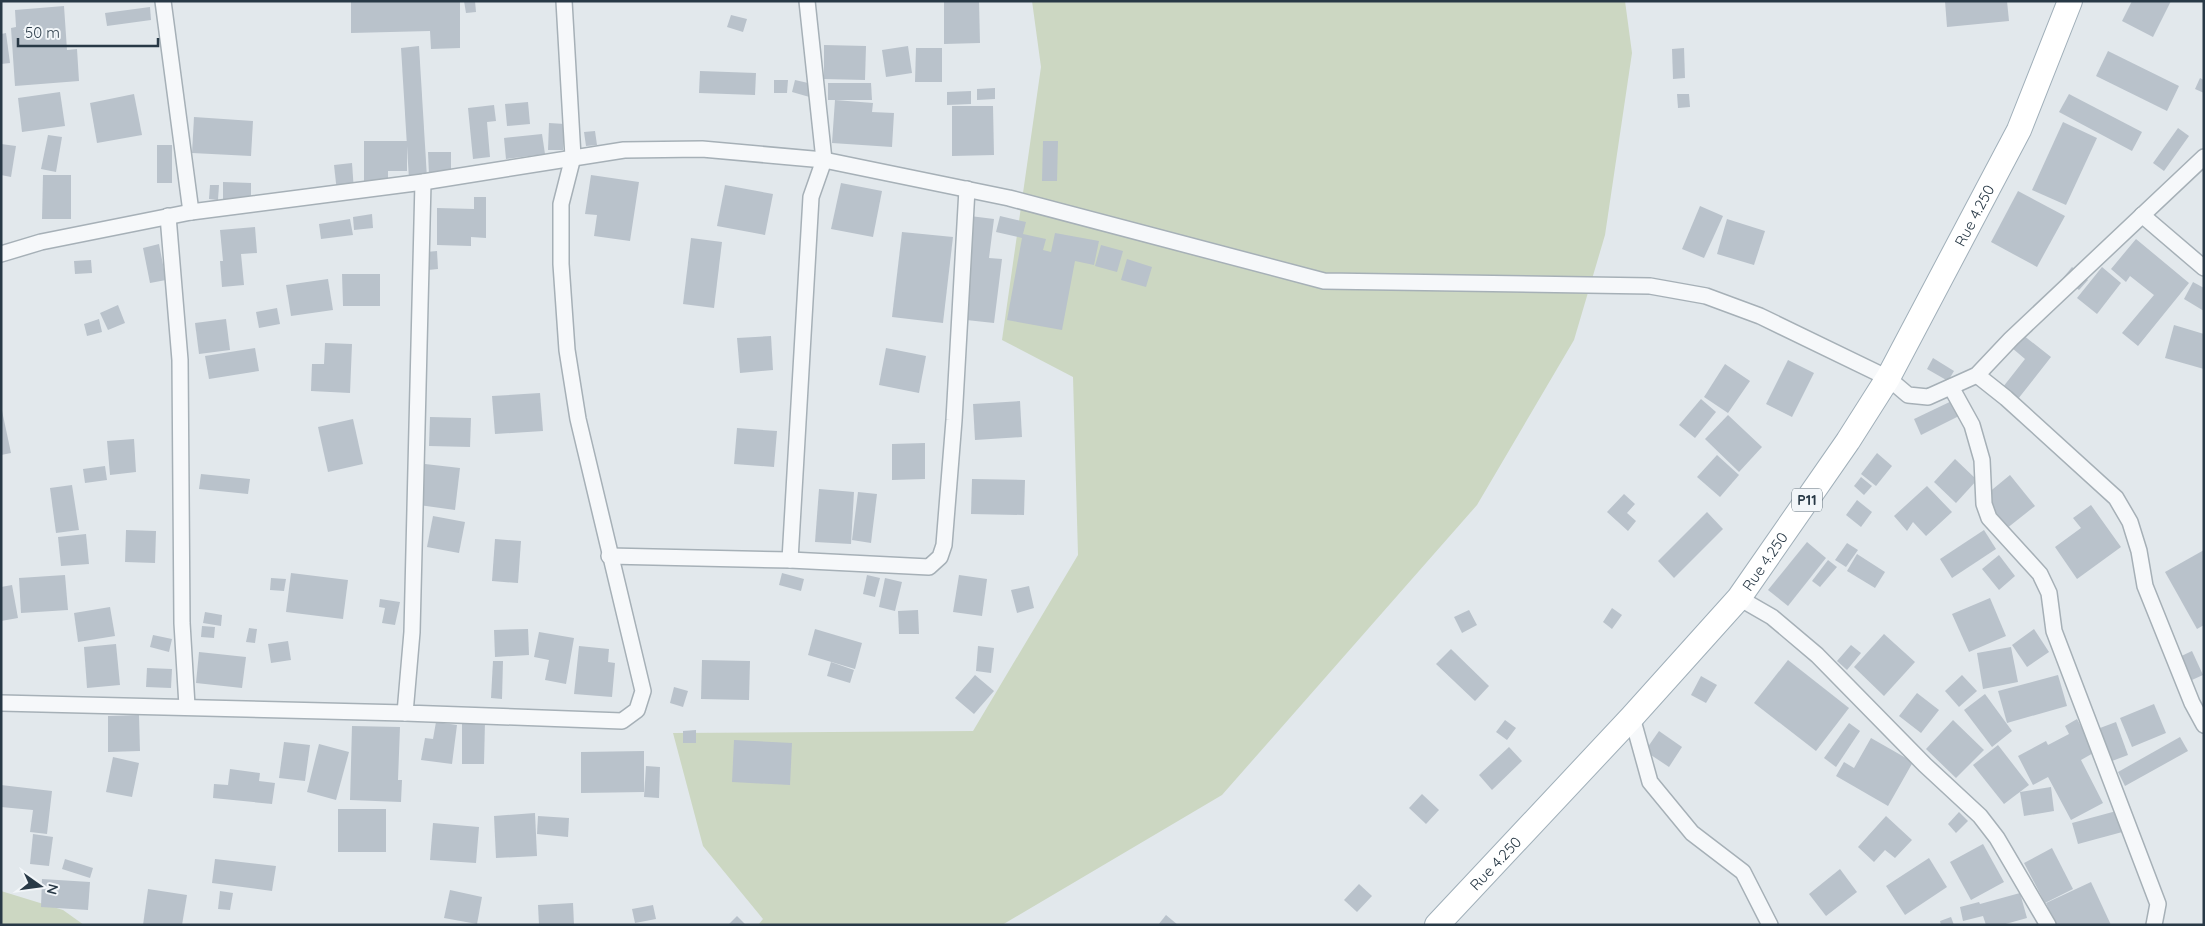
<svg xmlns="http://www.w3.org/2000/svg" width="2205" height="926" font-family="Quicksand,sans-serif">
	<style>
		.green { fill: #ccd7c2 }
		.building { fill: #b9c2cb }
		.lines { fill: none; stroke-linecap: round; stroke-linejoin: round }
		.minor-casing { stroke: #a6b0b7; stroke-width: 18 }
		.primary-casing { stroke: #a0afb9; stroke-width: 26 }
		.minor { stroke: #f6f8fa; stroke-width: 15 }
		.primary { stroke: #fff; stroke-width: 24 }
		.labels { text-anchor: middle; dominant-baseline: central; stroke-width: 4; stroke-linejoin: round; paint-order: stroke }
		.shield { fill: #f2f6f9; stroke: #65727c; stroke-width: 1 }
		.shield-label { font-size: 14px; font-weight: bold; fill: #283946 }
		.street-label { font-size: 15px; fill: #283946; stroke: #f2f6f9 }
	</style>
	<rect width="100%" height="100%" fill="#e2e8ec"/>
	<g class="green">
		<path d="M1032,1H1625L1632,53L1605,235L1574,340L1477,505L1222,795L1002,925H758L763,919L703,846L673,733L973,731L1078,555L1073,377L1002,340L1041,67Z"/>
		<path d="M1,891L63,910L84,925H1Z"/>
	</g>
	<g class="building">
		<path d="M351,1H460V48L431,49L430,31L351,33Z"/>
		<path d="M464,1H475L476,12L466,13Z"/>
		<path d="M944,1H979L980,43L944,44Z"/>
		<path d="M1945,1H2007L2009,21L1947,27Z"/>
		<path d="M2132,1H2171L2153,37L2122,21Z"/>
		<path d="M64,6L67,50L77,49L79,81L15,86L11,28L16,27L15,10Z"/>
		<path d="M150,7L151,20L107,26L105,13Z"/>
		<path d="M731,15L747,19L743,32L727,27Z"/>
		<path d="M6,33L10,63L1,64V34Z"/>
		<path d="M824,45L866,46L865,80L824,79Z"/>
		<path d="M419,46L427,178L409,179L401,48Z"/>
		<path d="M908,46L912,73L886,77L882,50Z"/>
		<path d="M916,48H942V82H915Z"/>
		<path d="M1684,48L1685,78L1673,79L1672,49Z"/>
		<path d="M2108,51L2179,86L2167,111L2096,76Z"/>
		<path d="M700,71L756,73L755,95L699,93Z"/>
		<path d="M2200,78L2204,80V93L2195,89Z"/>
		<path d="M774,80H788L787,93H774Z"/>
		<path d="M795,80L817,85L813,98L792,92Z"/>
		<path d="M828,83H871L872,100H828Z"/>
		<path d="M995,88V99L977,100V89Z"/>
		<path d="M971,91V104L947,105V92Z"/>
		<path d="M60,92L65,126L22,132L18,98Z"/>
		<path d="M134,94L142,135L97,143L90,103Z"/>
		<path d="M1677,94H1689L1690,107L1678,108Z"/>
		<path d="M2069,94L2142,132L2132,151L2059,112Z"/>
		<path d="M835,100L873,103L872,112L894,113L892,147L832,143Z"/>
		<path d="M528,102L530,124L507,126L505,104Z"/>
		<path d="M494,105L496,121L487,122L490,157L473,159L468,108Z"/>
		<path d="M952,106H993L994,155L952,156Z"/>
		<path d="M194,117L253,121L251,156L192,153Z"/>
		<path d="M2063,122L2097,138L2066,205L2032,190Z"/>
		<path d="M549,123L565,124L563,150H548Z"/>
		<path d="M2178,128L2189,136L2164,171L2153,163Z"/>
		<path d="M595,131L597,145L586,146L584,132Z"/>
		<path d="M542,134L545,154L506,159L504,138Z"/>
		<path d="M48,135L62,137L56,172L41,169Z"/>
		<path d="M364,141H407V171H388V182H364Z"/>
		<path d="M1043,141H1058L1057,181H1042Z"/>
		<path d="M1,144L16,146L11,177L1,175Z"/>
		<rect x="157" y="145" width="15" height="38"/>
		<path d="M428,152H451V175H429Z"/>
		<path d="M352,163L354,191L337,192L334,165Z"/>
		<path d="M43,175H71V219H42Z"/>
		<path d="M591,175L639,182L630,241L594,236L597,215L585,214Z"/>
		<path d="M223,182L251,183V199H223Z"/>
		<path d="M841,183L882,191L873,237L831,229Z"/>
		<path d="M210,185H219L218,200L209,199Z"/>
		<path d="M725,185L773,194L765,235L717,226Z"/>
		<path d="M2018,191L2065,216L2037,267L1991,242Z"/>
		<path d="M474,197H486V238L471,237V246L437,245V208L474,209Z"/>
		<path d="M1700,206L1723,216L1704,258L1682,249Z"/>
		<path d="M372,214L373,228L354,230L353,217Z"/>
		<path d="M970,216L994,219L989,258L1002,259L994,323L957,319Z"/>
		<path d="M1000,216L1026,222L1023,234L1046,239L1043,250L1051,252L1055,233L1099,241L1094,265L1075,261L1062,330L1007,320L1022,238L996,232Z"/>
		<path d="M350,219L353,235L321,239L319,224Z"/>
		<path d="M1727,219L1765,231L1754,265L1717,254Z"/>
		<path d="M255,227L257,253L241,254L244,285L222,287L220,261H223L220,230Z"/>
		<path d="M902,232L953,237L943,323L892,317Z"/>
		<path d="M691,238L722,242L714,308L683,304Z"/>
		<path d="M2136,239L2189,283L2138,346L2122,333L2154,295L2130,276L2126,282L2111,269Z"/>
		<path d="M159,244L166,280L150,283L143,248Z"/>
		<path d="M1101,245L1123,251L1117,272L1095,266Z"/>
		<path d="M437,251L438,269L428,270L426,252Z"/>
		<path d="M1127,259L1152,267L1146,287L1121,280Z"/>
		<path d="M91,260L92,273L75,274L74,261Z"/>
		<path d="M2072,267L2088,280L2079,290L2063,278Z"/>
		<path d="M2102,267L2121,283L2097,314L2077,298Z"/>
		<path d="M342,274H380V306H343Z"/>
		<path d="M328,279L333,310L291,316L286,285Z"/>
		<path d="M2193,282L2204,288V311L2184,299Z"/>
		<path d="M118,305L125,323L108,330L100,313Z"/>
		<path d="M277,308L280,324L259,328L256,312Z"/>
		<path d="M99,319L102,332L87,336L84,324Z"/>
		<path d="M226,319L230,350L199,354L195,323Z"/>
		<path d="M2174,325L2204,334V369L2165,358Z"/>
		<path d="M2023,335L2051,357L2018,399L2003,387L2025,359L2012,348Z"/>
		<path d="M771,336L773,370L740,373L737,338Z"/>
		<path d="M325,343L352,344L350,393L311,391L312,364H324Z"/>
		<path d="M255,348L259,371L209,379L205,356Z"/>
		<path d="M886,348L926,356L919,393L879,385Z"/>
		<path d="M1933,358L1954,371L1948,381L1927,369Z"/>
		<path d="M1788,360L1814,373L1792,417L1766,404Z"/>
		<path d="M1725,364L1750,381L1728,413L1704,397Z"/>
		<path d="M540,393L543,431L495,434L492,396Z"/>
		<path d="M1958,398L1965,413L1921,435L1914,419Z"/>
		<path d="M1701,399L1716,412L1695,438L1679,425Z"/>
		<path d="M1020,401L1022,437L975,440L973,404Z"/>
		<path d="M1,406L11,453L1,455Z"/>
		<path d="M1728,415L1762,447L1739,472L1705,439Z"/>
		<path d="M430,417L471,418L470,447L429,446Z"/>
		<path d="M353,419L363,464L328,472L318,427Z"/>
		<path d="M737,428L777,431L774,467L734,464Z"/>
		<path d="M134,439L136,472L110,475L107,441Z"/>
		<path d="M925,443V479L892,480V444Z"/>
		<path d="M1877,453L1892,466L1876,486L1861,474Z"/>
		<path d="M1717,455L1739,475L1720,497L1697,477Z"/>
		<path d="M1955,459L1977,480L1956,503L1934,482Z"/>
		<path d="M425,464L460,468L455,510L419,505Z"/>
		<path d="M105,466L107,480L85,483L83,469Z"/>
		<path d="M201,474L250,479L248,494L199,489Z"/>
		<path d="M2010,475L2035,506L2006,529L1982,498Z"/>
		<path d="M1861,477L1872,486L1864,495L1854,486Z"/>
		<path d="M972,479L1025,480L1024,515L971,514Z"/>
		<path d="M72,485L79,530L56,533L50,488Z"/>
		<path d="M1927,486L1952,512L1926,536L1913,522L1907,531L1894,516Z"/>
		<path d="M819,489L854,492L851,544L815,542Z"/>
		<path d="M858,492L877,494L871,543L852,540Z"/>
		<path d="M1624,494L1635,504L1627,513L1636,521L1628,531L1607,512Z"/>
		<path d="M1857,500L1872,512L1861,527L1846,515Z"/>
		<path d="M2091,505L2121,547L2077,579L2055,547L2081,528L2073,518Z"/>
		<path d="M1707,512L1723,529L1674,578L1658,561Z"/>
		<path d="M433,516L465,522L459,553L427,547Z"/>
		<path d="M126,530L156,531L155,563L125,562Z"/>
		<path d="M1984,530L1996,549L1952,578L1940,559Z"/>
		<path d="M86,534L89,564L61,566L58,537Z"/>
		<path d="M495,539L521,541L518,583L492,581Z"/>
		<path d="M1807,542L1826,558L1788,606L1768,590Z"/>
		<path d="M1847,543L1858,550L1846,567L1835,560Z"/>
		<path d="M2204,550V625L2197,629L2165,572Z"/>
		<path d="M1857,554L1885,572L1875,588L1847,571Z"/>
		<path d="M1999,555L2015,576L1999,590L1982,569Z"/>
		<path d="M1828,560L1837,567L1820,587L1812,581Z"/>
		<path d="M291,573L348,580L343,619L286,612Z"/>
		<path d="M782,573L804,579L801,591L779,585Z"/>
		<path d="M65,575L68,610L21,613L19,578Z"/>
		<path d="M867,575L880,578L875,597L863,594Z"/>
		<path d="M959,575L987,579L982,616L953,612Z"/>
		<path d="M271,578L286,579L284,591L270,590Z"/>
		<path d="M885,578L902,582L895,611L879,607Z"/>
		<path d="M12,585L18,618L1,621V587Z"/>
		<path d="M1029,586L1034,608L1017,613L1011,590Z"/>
		<path d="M1990,598L2006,636L1969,652L1952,614Z"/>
		<path d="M380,599L400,602L395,625L382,623L385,608L379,607Z"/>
		<path d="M110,607L115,636L78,642L74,613Z"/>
		<path d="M1612,608L1622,615L1612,629L1603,622Z"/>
		<path d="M918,610L919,634H899L898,611Z"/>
		<path d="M1469,610L1477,625L1462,633L1454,617Z"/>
		<path d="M205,612L222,615L221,626L203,623Z"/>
		<path d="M202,626L215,627L214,638L201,637Z"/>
		<path d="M249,628L257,629L255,643L246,642Z"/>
		<path d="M528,629L529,655L495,657L494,630Z"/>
		<path d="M815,629L862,643L855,669L808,655Z"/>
		<path d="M2034,629L2049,652L2027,667L2012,645Z"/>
		<path d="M539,632L574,638L566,684L545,680L549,660L534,657Z"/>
		<path d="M1884,634L1915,662L1884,696L1854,667Z"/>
		<path d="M153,635L172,639L169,652L150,647Z"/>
		<path d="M288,641L291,660L271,663L268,644Z"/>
		<path d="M116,644L120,685L87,688L84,647Z"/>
		<path d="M1851,645L1861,653L1847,670L1837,661Z"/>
		<path d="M579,646L609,649L608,662L615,663L612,697L574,694Z"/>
		<path d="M978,646L994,648L991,673L976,671Z"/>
		<path d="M2011,647L2018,682L1983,689L1977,653Z"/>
		<path d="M1451,649L1489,686L1475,701L1436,664Z"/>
		<path d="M2192,651L2203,675L2183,684L2173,660Z"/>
		<path d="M199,652L246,657L242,688L196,683Z"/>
		<path d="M702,660L750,661L749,700L701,699Z"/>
		<path d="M1788,660L1849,708L1816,751L1754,703Z"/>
		<path d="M493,661H503L502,699L491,698Z"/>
		<path d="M831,662L854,670L850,683L827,676Z"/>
		<path d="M147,668L172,669L171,688L146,687Z"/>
		<path d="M975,675L994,691L974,714L955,698Z"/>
		<path d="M1962,675L1977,691L1959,707L1945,691Z"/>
		<path d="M2058,675L2067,706L2007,723L1998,691Z"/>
		<path d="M1701,676L1717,685L1706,703L1691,695Z"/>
		<path d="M674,687L688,691L683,707L670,703Z"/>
		<path d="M1917,693L1939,710L1921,733L1899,716Z"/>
		<path d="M1985,694L2012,731L1992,747L1964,710Z"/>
		<path d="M2154,704L2166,733L2132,747L2120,718Z"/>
		<path d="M139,715L140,751L108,752V716Z"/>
		<path d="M2077,719L2095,752L2081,760L2103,803L2071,820L2048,777L2033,785L2018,756L2046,741L2048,745L2069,734L2065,726Z"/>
		<path d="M1505,720L1516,728L1507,740L1496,732Z"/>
		<path d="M1953,720L1984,750L1956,778L1926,749Z"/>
		<path d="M462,721H485L484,764H462Z"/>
		<path d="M436,722L457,725L452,764L421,760L425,738L433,739Z"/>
		<path d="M2116,722L2128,755L2112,761L2100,728Z"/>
		<path d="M1849,723L1860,731L1836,767L1824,758Z"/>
		<path d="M352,726L400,727L398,780H402L401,802L350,800Z"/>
		<path d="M696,730V743H683V731Z"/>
		<path d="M1659,731L1682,747L1669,767L1645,751Z"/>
		<path d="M2180,737L2188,751L2125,786L2118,772Z"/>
		<path d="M1871,738L1913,762L1888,806L1836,776L1844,762L1854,768Z"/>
		<path d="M734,740L792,743L790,785L732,782Z"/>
		<path d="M284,742L310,745L305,781L279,778Z"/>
		<path d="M319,744L349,752L336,800L307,792Z"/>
		<path d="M1998,745L2029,785L2004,804L1973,765Z"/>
		<path d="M1509,747L1522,761L1492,790L1479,775Z"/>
		<path d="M644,751V792L581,793V752Z"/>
		<path d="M113,757L139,763L132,797L106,792Z"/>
		<path d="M646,766L660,767L659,798L644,797Z"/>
		<path d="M230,769L260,773L259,781L275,783L272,804L213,798L214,784L228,785Z"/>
		<path d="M1,785L52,791L47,834L30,832L33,810L1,807Z"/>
		<path d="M2051,787L2054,811L2024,816L2020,792Z"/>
		<path d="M1422,794L1439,810L1426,824L1409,808Z"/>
		<rect x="338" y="809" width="48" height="43"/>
		<path d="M2120,810L2126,831L2078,844L2072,823Z"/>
		<path d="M1959,812L1968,821L1956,833L1948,824Z"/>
		<path d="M535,813L537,856L496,858L494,816Z"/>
		<path d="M538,816L569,818L568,837L537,834Z"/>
		<path d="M1886,816L1912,840L1895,858L1885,850L1874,862L1858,847Z"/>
		<path d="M433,823L479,827L476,863L430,860Z"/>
		<path d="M33,834L53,837L49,866L30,864Z"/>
		<path d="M1983,844L2004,882L1971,900L1950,862Z"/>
		<path d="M2052,848L2073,889L2045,903L2024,863Z"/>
		<path d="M1929,858L1947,887L1905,915L1886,886Z"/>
		<path d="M65,859L93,868L90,878L62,869Z"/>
		<path d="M215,859L276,866L272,891L212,883Z"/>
		<path d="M1840,869L1857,892L1826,916L1809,894Z"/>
		<path d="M42,879L90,882L88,910L41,907Z"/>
		<path d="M2091,882L2111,925H2055L2046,903Z"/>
		<path d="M1359,884L1372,896L1357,912L1344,900Z"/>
		<path d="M148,889L187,895L182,925H143Z"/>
		<path d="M450,890L482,897L477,924L444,918Z"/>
		<path d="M220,891L233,893L230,910L218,909Z"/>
		<path d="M2020,893L2027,918L2002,925H1986L1983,916L1963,921L1960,907L1979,902L1980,904Z"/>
		<path d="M573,903L574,925H539L538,905Z"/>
		<path d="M653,905L656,919L635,923L632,909Z"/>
		<path d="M1166,915L1178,925H1158Z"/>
		<path d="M737,916L746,925H728Z"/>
		<path d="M1951,917L1954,925H1941L1940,921Z"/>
	</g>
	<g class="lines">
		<defs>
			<g id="minor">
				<path d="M163,1L191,212"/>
				<path d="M423,182L412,632L405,713L622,721L637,710L643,691L578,419L567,350L561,264V204L573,157L564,1"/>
				<path d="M2142,215L2204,268"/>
				<path d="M168,216L180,360L182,623L187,706"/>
				<path d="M1,254L41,242L191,212L423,182L624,150L702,149L824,160L1009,198L1324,281L1650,286L1706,296L1760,316L1888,378L1908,395L1928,397L1977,375L2011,339L2204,157"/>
				<path d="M1977,375L2006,398L2116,498L2130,522L2139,551L2145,586L2192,703L2204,725"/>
				<path d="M1951,387L1972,425L1982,460L1984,504L1989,518L2040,574L2049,593L2054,631L2158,904L2154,925"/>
				<path d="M609,556L790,560L929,567L940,557L944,545L954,420L967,189"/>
				<path d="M790,560L811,197L824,160L807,1"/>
				<path d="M1739,598L1772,617L1817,655L1925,765L1980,816L1997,838L2048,925"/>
				<path d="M1,703L405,713"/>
				<path d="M1632,717L1650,782L1692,833L1743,872L1770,925"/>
			</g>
			<g id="primary">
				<path id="s1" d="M1437,925L1632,717L1739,598L1848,441L1888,378L2019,130L2070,1"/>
			</g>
		</defs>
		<use href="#minor" class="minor-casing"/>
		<use href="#primary" class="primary-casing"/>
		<use href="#minor" class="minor"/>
		<use href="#primary" class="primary"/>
	</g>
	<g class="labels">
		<rect class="shield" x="1792" y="488.5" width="30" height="23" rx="4"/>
		<g class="shield-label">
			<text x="1807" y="500">P11</text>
		</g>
		<g class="street-label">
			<text stroke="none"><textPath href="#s1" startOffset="895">Rue 4.250</textPath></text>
			<text stroke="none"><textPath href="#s1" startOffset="490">Rue 4.250</textPath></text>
			<text stroke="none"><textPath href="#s1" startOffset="85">Rue 4.250</textPath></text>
		</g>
	</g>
	<rect width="2205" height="926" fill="none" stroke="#283946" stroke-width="5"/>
	<g transform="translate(40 886) rotate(104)" stroke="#f2f6f9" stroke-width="4" paint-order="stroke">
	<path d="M0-4L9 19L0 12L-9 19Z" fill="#283946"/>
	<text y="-8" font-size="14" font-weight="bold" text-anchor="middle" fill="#283946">N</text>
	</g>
	<path d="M18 38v8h140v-8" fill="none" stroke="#283946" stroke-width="2.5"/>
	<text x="25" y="38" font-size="15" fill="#283946" stroke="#f2f6f9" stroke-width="4" paint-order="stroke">50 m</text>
</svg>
